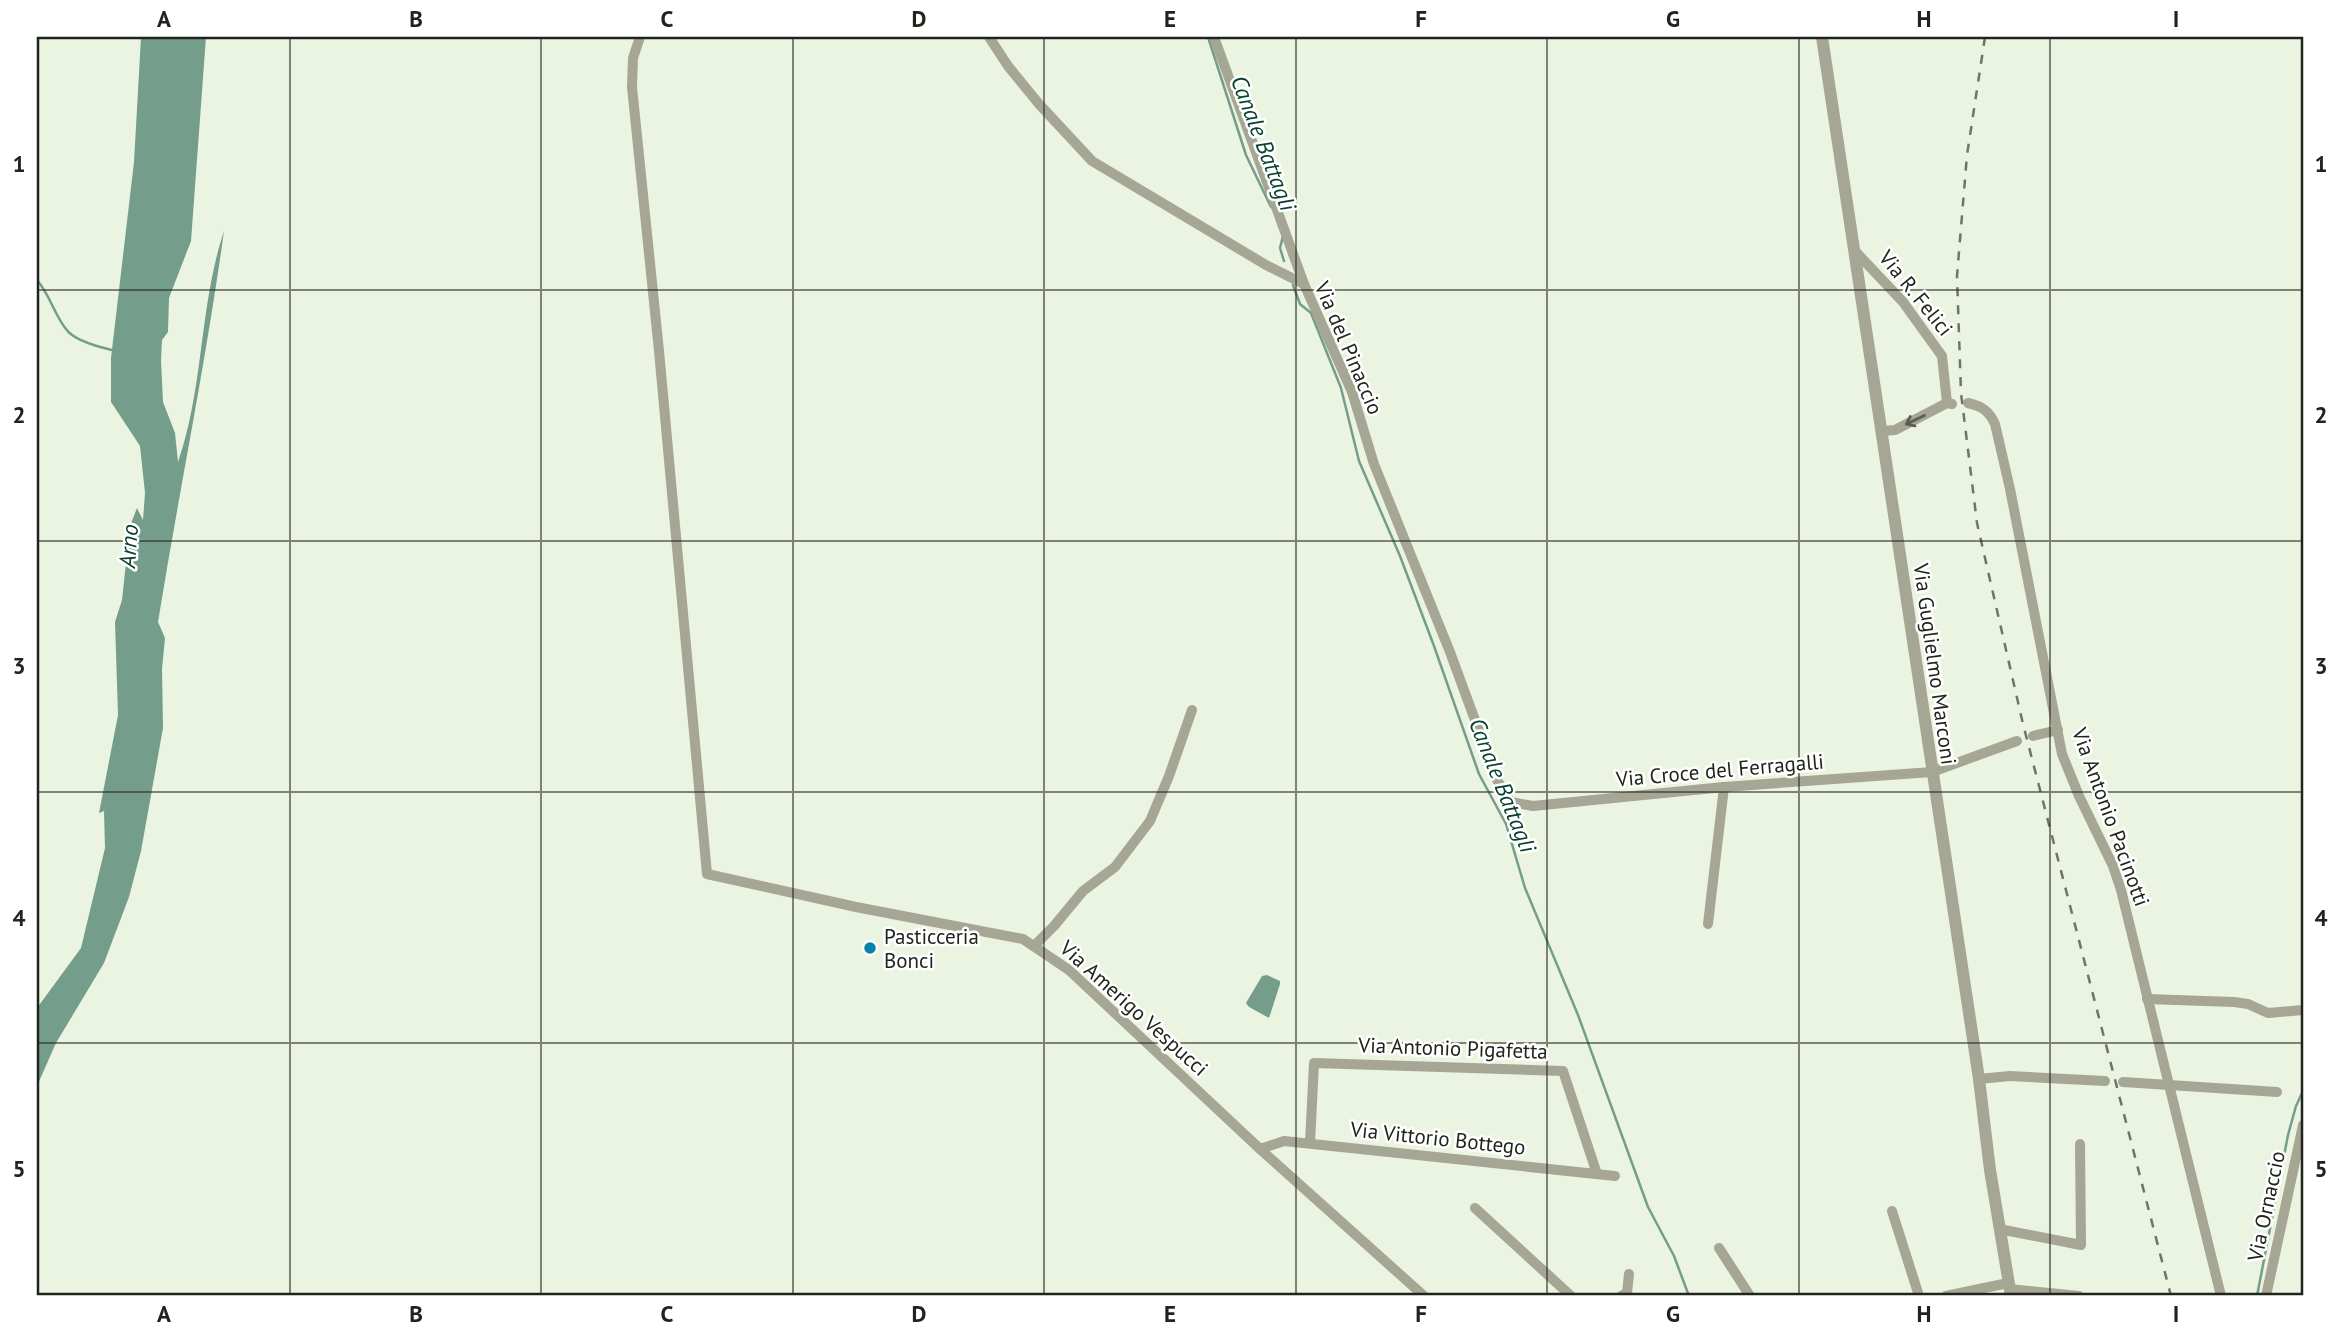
<svg xmlns="http://www.w3.org/2000/svg" width="2340" height="1333" font-family="'PT Sans',sans-serif">
	<style>
		.water { fill: #759d8b }
		.lines { fill: none; stroke-linecap: round; stroke-linejoin: round }
		.stream { stroke: #759d8b; stroke-width: 2.5 }
		.minor { stroke: #a6a695; stroke-width: 10 }
		.tertiary { stroke: #a6a695; stroke-width: 12 }
		.rail { stroke: #6f7468; stroke-width: 2.5; stroke-dasharray: 9 9; stroke-linecap: butt }
		.oneway { stroke: #5d5e53 }
		.grid { fill: none; stroke: #21241d; stroke-width: 2; stroke-opacity: 0.55 }
		.poi-dot { fill: #0283a7; stroke: #fff; stroke-width: 2.5 }
		.labels { text-anchor: middle; dominant-baseline: central; stroke-width: 5; stroke-linejoin: round; paint-order: stroke }
		.street-label { font-size: 21px; fill: #21241d; stroke: #fff }
		.poi-label { font-size: 21px; fill: #21241d; stroke: #fff; text-anchor: start }
		.water-label { font-size: 23px; font-style: italic; fill: #08412f; stroke: #fff }
		.neatline { fill: none; stroke: #21241d; stroke-width: 2.5 }
		.grid-label { font-size: 23px; text-anchor: middle; font-weight: bold; fill: #21241d }
	</style>
	<rect width="100%" height="100%" fill="#ebf4e0"/>
	<g class="water">
		<path d="M141,37H206L191,241L169,298L168,332L162,340L161,360L163,402L175,433L178,462C204,388 199,306 224,231C206,362 179,492 158,622L165,638L162,669L163,728L141,851L129,897L104,963L56,1043L37,1086V1008L81,948L105,848L104,811L99,813L118,715L115,622L122,600L130,526L137,508L143,520L145,493L140,446L111,402V358L134,162Z"/>
		<path d="M1267,975L1280,981V984L1269,1018L1249,1007L1246,1003L1262,976Z"/>
	</g>
	<g class="lines">
		<g class="stream">
			<path d="M1208,37L1246,155L1271,207"/>
			<path d="M1283,236L1280,248L1284,261"/>
			<path d="M37,280C50,295 54,314 66,329C74,341 99,347 112,350"/>
			<path d="M1293,285L1300,304L1311,313L1341,388L1359,461L1400,556L1434,646L1479,774L1506,824L1525,888L1578,1015L1648,1207L1674,1256L1689,1296"/>
			<path d="M2257,1296L2288,1135L2296,1106L2303,1091"/>
		</g>
		<g class="minor">
			<path d="M640,37L633,58L632,87L659,351L707,874L856,907L1023,939L1069,970L1260,1149L1424,1296"/>
			<path d="M989,37L1008,66L1039,104L1092,161L1266,265L1304,284L1352,392L1374,464L1450,652L1497,780L1511,802L1533,806L1724,787L1932,772L2017,741"/>
			<path d="M1214,37L1304,284"/>
			<path d="M1855,251L1903,302L1942,356L1947,403L1952,404"/>
			<path d="M1968,403C1982,406 1989,411 1995,424L2010,489L2062,754L2079,796L2113,866L2121,890L2221,1296"/>
			<path d="M1882,431L1895,430L1947,403"/>
			<path d="M2033,736L2058,730"/>
			<path d="M1708,924L1724,787"/>
			<path d="M1035,945L1054,926L1083,891L1115,867L1150,821L1169,776L1192,710"/>
			<path d="M2147,999L2234,1002L2248,1004L2268,1013L2303,1010"/>
			<path d="M1979,1079L2010,1076L2105,1081"/>
			<path d="M2123,1082L2277,1092"/>
			<path d="M1310,1143L1314,1063L1563,1071L1597,1174"/>
			<path d="M1260,1149L1284,1141L1615,1176"/>
			<path d="M1475,1208L1571,1296"/>
			<path d="M1892,1211L1919,1296"/>
			<path d="M1999,1229L2081,1245L2080,1144"/>
			<path d="M1719,1248L1750,1296"/>
			<path d="M2009,1289L2079,1296"/>
			<path d="M1621,1296L1627,1293L1629,1274"/>
			<path d="M1946,1296L2008,1283"/>
			<path d="M2266,1296L2303,1125"/>
		</g>
		<path class="tertiary" d="M1822,37L1979,1079L1990,1170L2011,1296"/>
		<path class="rail" d="M1985,37L1967,155L1957,276L1961,393L1977,523L2023,724L2171,1296"/>
	</g>
	<defs><path id="oneway-shaft" d="M-6 0H5M1.5-3L5.5 0L1.5 3" fill="none" stroke-width="1.6" stroke-linecap="round" stroke-linejoin="round" transform="scale(1.75)"/></defs>
	<use class="oneway" href="#oneway-shaft" transform="translate(1915 420) rotate(154)"/>
	<path class="grid" d="M290,37V1296M541,37V1296M793,37V1296M1044,37V1296M1296,37V1296M1547,37V1296M1799,37V1296M2050,37V1296M37,290H2303M37,541H2303M37,792H2303M37,1043H2303"/>
	<circle class="poi-dot" cx="870" cy="948" r="7"/>
	<g class="labels">
		<g class="street-label">
			<text transform="translate(1916 293) rotate(51)">Via R. Felici</text>
			<text transform="translate(1349 348) rotate(67)">Via del Pinaccio</text>
			<text transform="translate(1935 664) rotate(82)">Via Guglielmo Marconi</text>
			<text transform="translate(1720 770) rotate(-5)">Via Croce del Ferragalli</text>
			<text transform="translate(2111 817) rotate(70)">Via Antonio Pacinotti</text>
			<text transform="translate(1134 1008) rotate(42)">Via Amerigo Vespucci</text>
			<text transform="translate(1453 1048) rotate(2)">Via Antonio Pigafetta</text>
			<text transform="translate(1438 1138) rotate(6)">Via Vittorio Bottego</text>
			<text transform="translate(2266 1206) rotate(-78)">Via Ornaccio</text>
		</g>
		<g class="poi-label">
			<text x="884" y="936">Pasticceria<tspan x="884" dy="24">Bonci</tspan></text>
		</g>
		<g class="water-label">
			<text transform="translate(1264 143) rotate(69)">Canale Battagli</text>
			<text transform="translate(128 546) rotate(-86)">Arno</text>
			<text transform="translate(1503 785) rotate(68)">Canale Battagli</text>
		</g>
	</g>
	<rect width="2340" height="1333" fill="none" stroke="#ffffff" stroke-width="77"/>
	<rect x="38" y="38" width="2264" height="1256" class="neatline"/>
	<g class="grid-label">
		<text x="164" y="27">A</text>
		<text x="416" y="27">B</text>
		<text x="667" y="27">C</text>
		<text x="919" y="27">D</text>
		<text x="1170" y="27">E</text>
		<text x="1421" y="27">F</text>
		<text x="1673" y="27">G</text>
		<text x="1924" y="27">H</text>
		<text x="2176" y="27">I</text>
		<text x="19" y="172">1</text>
		<text x="2321" y="172">1</text>
		<text x="19" y="423">2</text>
		<text x="2321" y="423">2</text>
		<text x="19" y="674">3</text>
		<text x="2321" y="674">3</text>
		<text x="19" y="926">4</text>
		<text x="2321" y="926">4</text>
		<text x="19" y="1177">5</text>
		<text x="2321" y="1177">5</text>
		<text x="164" y="1322">A</text>
		<text x="416" y="1322">B</text>
		<text x="667" y="1322">C</text>
		<text x="919" y="1322">D</text>
		<text x="1170" y="1322">E</text>
		<text x="1421" y="1322">F</text>
		<text x="1673" y="1322">G</text>
		<text x="1924" y="1322">H</text>
		<text x="2176" y="1322">I</text>
	</g>
</svg>
